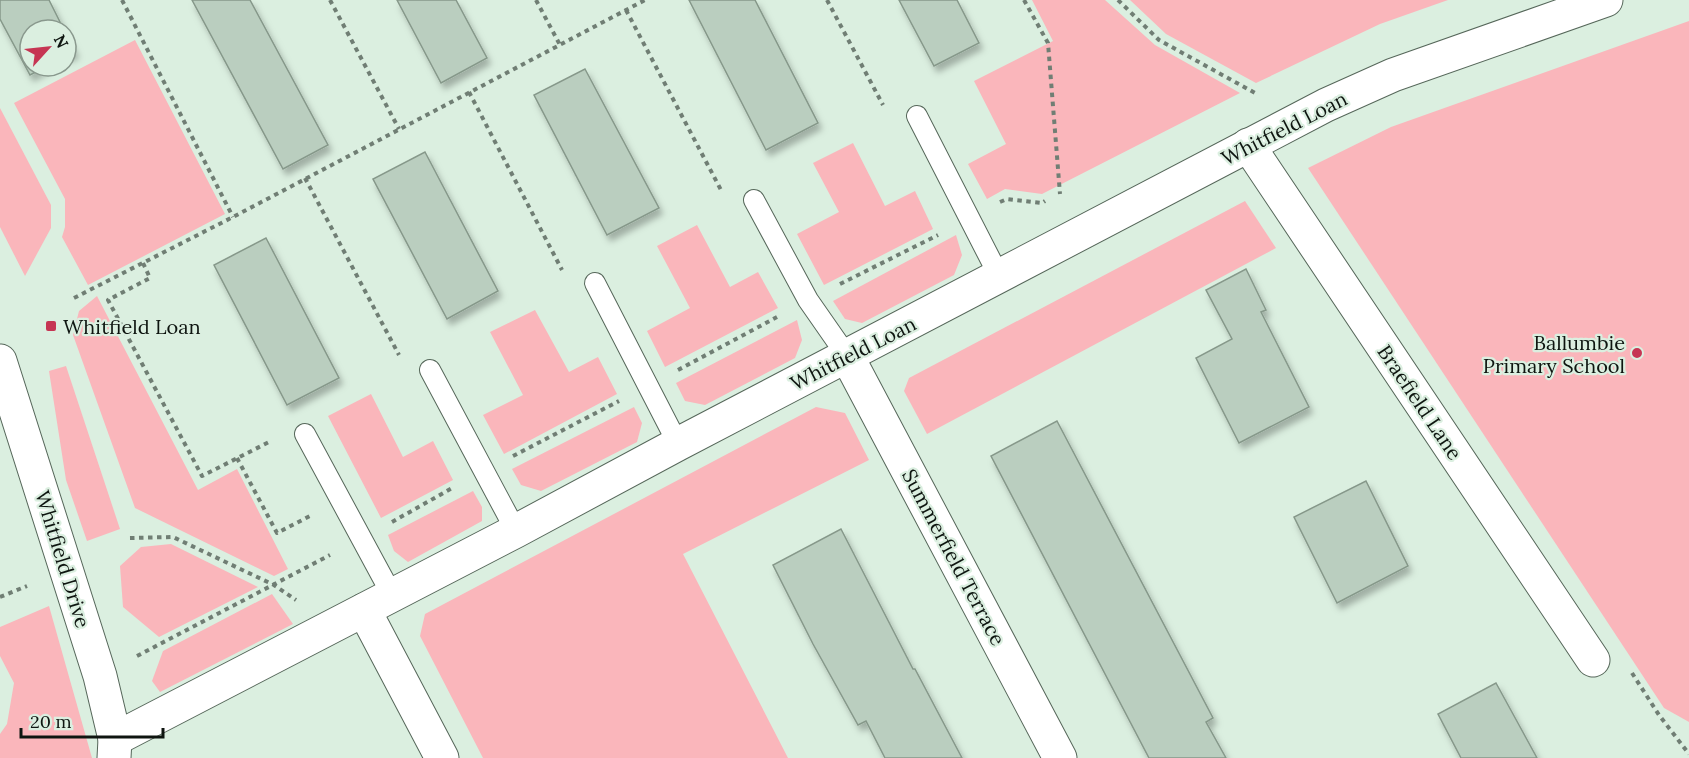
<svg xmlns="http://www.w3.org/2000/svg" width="1689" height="758" font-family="Lora,serif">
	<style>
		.green { fill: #fab6bb }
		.building { fill: #bacebf; stroke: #86988a; stroke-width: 1.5; filter: url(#shadow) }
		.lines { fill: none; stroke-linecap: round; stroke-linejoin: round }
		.service-casing { stroke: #56675a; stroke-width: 22 }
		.minor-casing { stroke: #56675a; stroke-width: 35 }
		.tertiary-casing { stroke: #56675a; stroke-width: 35 }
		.path { stroke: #707e74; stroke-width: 4; stroke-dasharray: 4.5 4.5; stroke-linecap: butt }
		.service { stroke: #fff; stroke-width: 20 }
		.minor { stroke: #fff; stroke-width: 33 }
		.tertiary { stroke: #fff; stroke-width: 33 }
		.poi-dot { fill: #c63553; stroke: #dbefe0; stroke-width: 2 }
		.labels { text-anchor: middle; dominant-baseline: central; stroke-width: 4.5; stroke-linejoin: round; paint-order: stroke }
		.street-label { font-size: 20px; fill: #0e1510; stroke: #dbefe0 }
		.poi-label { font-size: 20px; fill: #0e1510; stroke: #dbefe0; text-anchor: start }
	</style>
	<defs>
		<filter id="shadow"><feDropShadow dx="3.5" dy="6" stdDeviation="3" flood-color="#0004"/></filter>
	</defs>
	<rect width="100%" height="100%" fill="#dbefe0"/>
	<g class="green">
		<path d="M1032,0H1105L1155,45L1240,93L1042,194L1005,189L987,199L968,164L1006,144L974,81L1053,41Z"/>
		<path d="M1130,0H1448L1380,24L1256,83L1166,34Z"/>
		<path d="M1689,21V722L1664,708L1308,168L1391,127Z"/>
		<path d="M135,40L225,214L88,285L62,237L65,227V199L14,103Z"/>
		<path d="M0,108L51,205V228L25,276L0,227Z"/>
		<path d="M853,143L885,206L915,191L933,229L824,285L797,234L839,212L813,163Z"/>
		<path d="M1245,201L1276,248L927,434L904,391L909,378Z"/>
		<path d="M697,225L730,287L758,272L778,308L665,367L647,331L690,308L657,246Z"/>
		<path d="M956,235L962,255L954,275L862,323L845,319L833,301Z"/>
		<path d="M97,296L198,490L237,469L288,569L274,576L135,508L73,335L79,311Z"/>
		<path d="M535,310L569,372L598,357L617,394L504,454L483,415L523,395L490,332Z"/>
		<path d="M797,320L802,340L795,358L705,405L685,401L676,383Z"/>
		<path d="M66,366L120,529L87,541L66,480L49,371Z"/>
		<path d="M371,394L403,457L433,441L453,480L381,518L328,416Z"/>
		<path d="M634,407L642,423L637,442L541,491L521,485L512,469Z"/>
		<path d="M816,407L845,413L869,460L683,554L788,758H483L420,636L425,614Z"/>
		<path d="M473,491L482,507V521L408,562L394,551L388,535Z"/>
		<path d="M171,544L258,587L159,637L123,607L120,566L141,547Z"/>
		<path d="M272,594L293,624L160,692L152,681L163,651Z"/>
		<path d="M49,606L92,758H0V734L7,724L14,683L0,656V627Z"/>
	</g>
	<g class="building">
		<path d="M0,0H49L64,30H30V66H47L30,75L0,19Z"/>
		<path d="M192,0H250L328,145L283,169Z"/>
		<path d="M397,0H456L487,58L441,83Z"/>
		<path d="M689,0H755L818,123L766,150Z"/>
		<path d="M899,0H957L979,43L934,66Z"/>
		<path d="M66,34L75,52L66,56Z"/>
		<path d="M585,69L659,208L607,235L534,95Z"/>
		<path d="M425,152L498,291L447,319L373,179Z"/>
		<path d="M266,238L339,378L287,405L214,265Z"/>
		<path d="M1246,269L1266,310L1261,312L1309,407L1239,443L1196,358L1232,339L1206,290Z"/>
		<path d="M1057,421L1213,718L1206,722L1226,758H1149L991,456Z"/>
		<path d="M1366,481L1408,566L1337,603L1294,517Z"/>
		<path d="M841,529L913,669H915L962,758H885L866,721L858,725L813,644L773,565Z"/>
		<path d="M1496,683L1519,725L1537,758H1461L1438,714Z"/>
	</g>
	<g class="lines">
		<defs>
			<g id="service">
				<path d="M917,116L999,276"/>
				<path d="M754,200L808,300L847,356"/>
				<path d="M595,283L678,444"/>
				<path d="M430,370L516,531"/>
				<path d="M305,434L392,595"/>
			</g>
			<g id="minor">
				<path d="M1248,145L1593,660"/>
				<path d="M847,356L1060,758"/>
				<path d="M364,610L442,758"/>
				<path d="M115,739L516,531L678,444L1326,105L1393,75L1606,0"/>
			</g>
			<path id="tertiary" d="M0,361L100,676L115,739L114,758"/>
		</defs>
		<use href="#service" class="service-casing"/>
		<use href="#minor" class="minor-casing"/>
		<use href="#tertiary" class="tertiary-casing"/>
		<g class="path">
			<path d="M122,0L233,217"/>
			<path d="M330,0L399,129"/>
			<path d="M536,0L560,45"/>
			<path d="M827,0L883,105"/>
			<path d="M1024,0L1048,43L1060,194"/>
			<path d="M1118,0L1159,40L1255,93"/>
			<path d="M626,10L721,190"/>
			<path d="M469,92L562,270"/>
			<path d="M305,178L399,355"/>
			<path d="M1000,202L1007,199L1042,203L1045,201"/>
			<path d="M143,263L150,278L108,300L202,476L271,441"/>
			<path d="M840,284L938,235"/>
			<path d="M74,298L233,217L645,0"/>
			<path d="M678,370L777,317"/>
			<path d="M513,456L619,401"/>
			<path d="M237,458L277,533L310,516"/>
			<path d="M392,522L454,487"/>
			<path d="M130,538L173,537L274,585L296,600"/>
			<path d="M0,597L27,586"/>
			<path d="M137,656L330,555"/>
			<path d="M1632,673L1659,715L1689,754"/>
		</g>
		<use href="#service" class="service"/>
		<use href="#minor" class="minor"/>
		<use href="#tertiary" class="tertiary"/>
	</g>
	<g class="poi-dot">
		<rect x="45" y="320" width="12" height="12" rx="3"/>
		<circle cx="1637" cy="353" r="6"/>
	</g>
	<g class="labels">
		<g class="street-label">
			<text transform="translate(1284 128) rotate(-27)">Whitfield Loan</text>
			<text transform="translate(853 353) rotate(-27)">Whitfield Loan</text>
			<text transform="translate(1420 402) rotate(56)">Braefield Lane</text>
			<text transform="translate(954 557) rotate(62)">Summerfield Terrace</text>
			<text transform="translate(63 559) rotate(73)">Whitfield Drive</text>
		</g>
		<g class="poi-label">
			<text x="63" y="326">Whitfield Loan</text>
			<text x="1625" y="342" text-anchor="end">Ballumbie<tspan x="1625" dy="23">Primary School</tspan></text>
		</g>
	</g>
	<g transform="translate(48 48) rotate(63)"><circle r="28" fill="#dbefe0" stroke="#89988d" stroke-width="1.5"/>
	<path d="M0-4.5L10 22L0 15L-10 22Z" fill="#c63553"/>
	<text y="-9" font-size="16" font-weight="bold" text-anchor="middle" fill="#0e1510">N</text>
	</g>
	<path d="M21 728v9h142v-9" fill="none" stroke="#0e1510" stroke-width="3"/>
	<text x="30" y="728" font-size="18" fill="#0e1510" stroke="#dbefe0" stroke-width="4.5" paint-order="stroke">20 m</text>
</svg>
